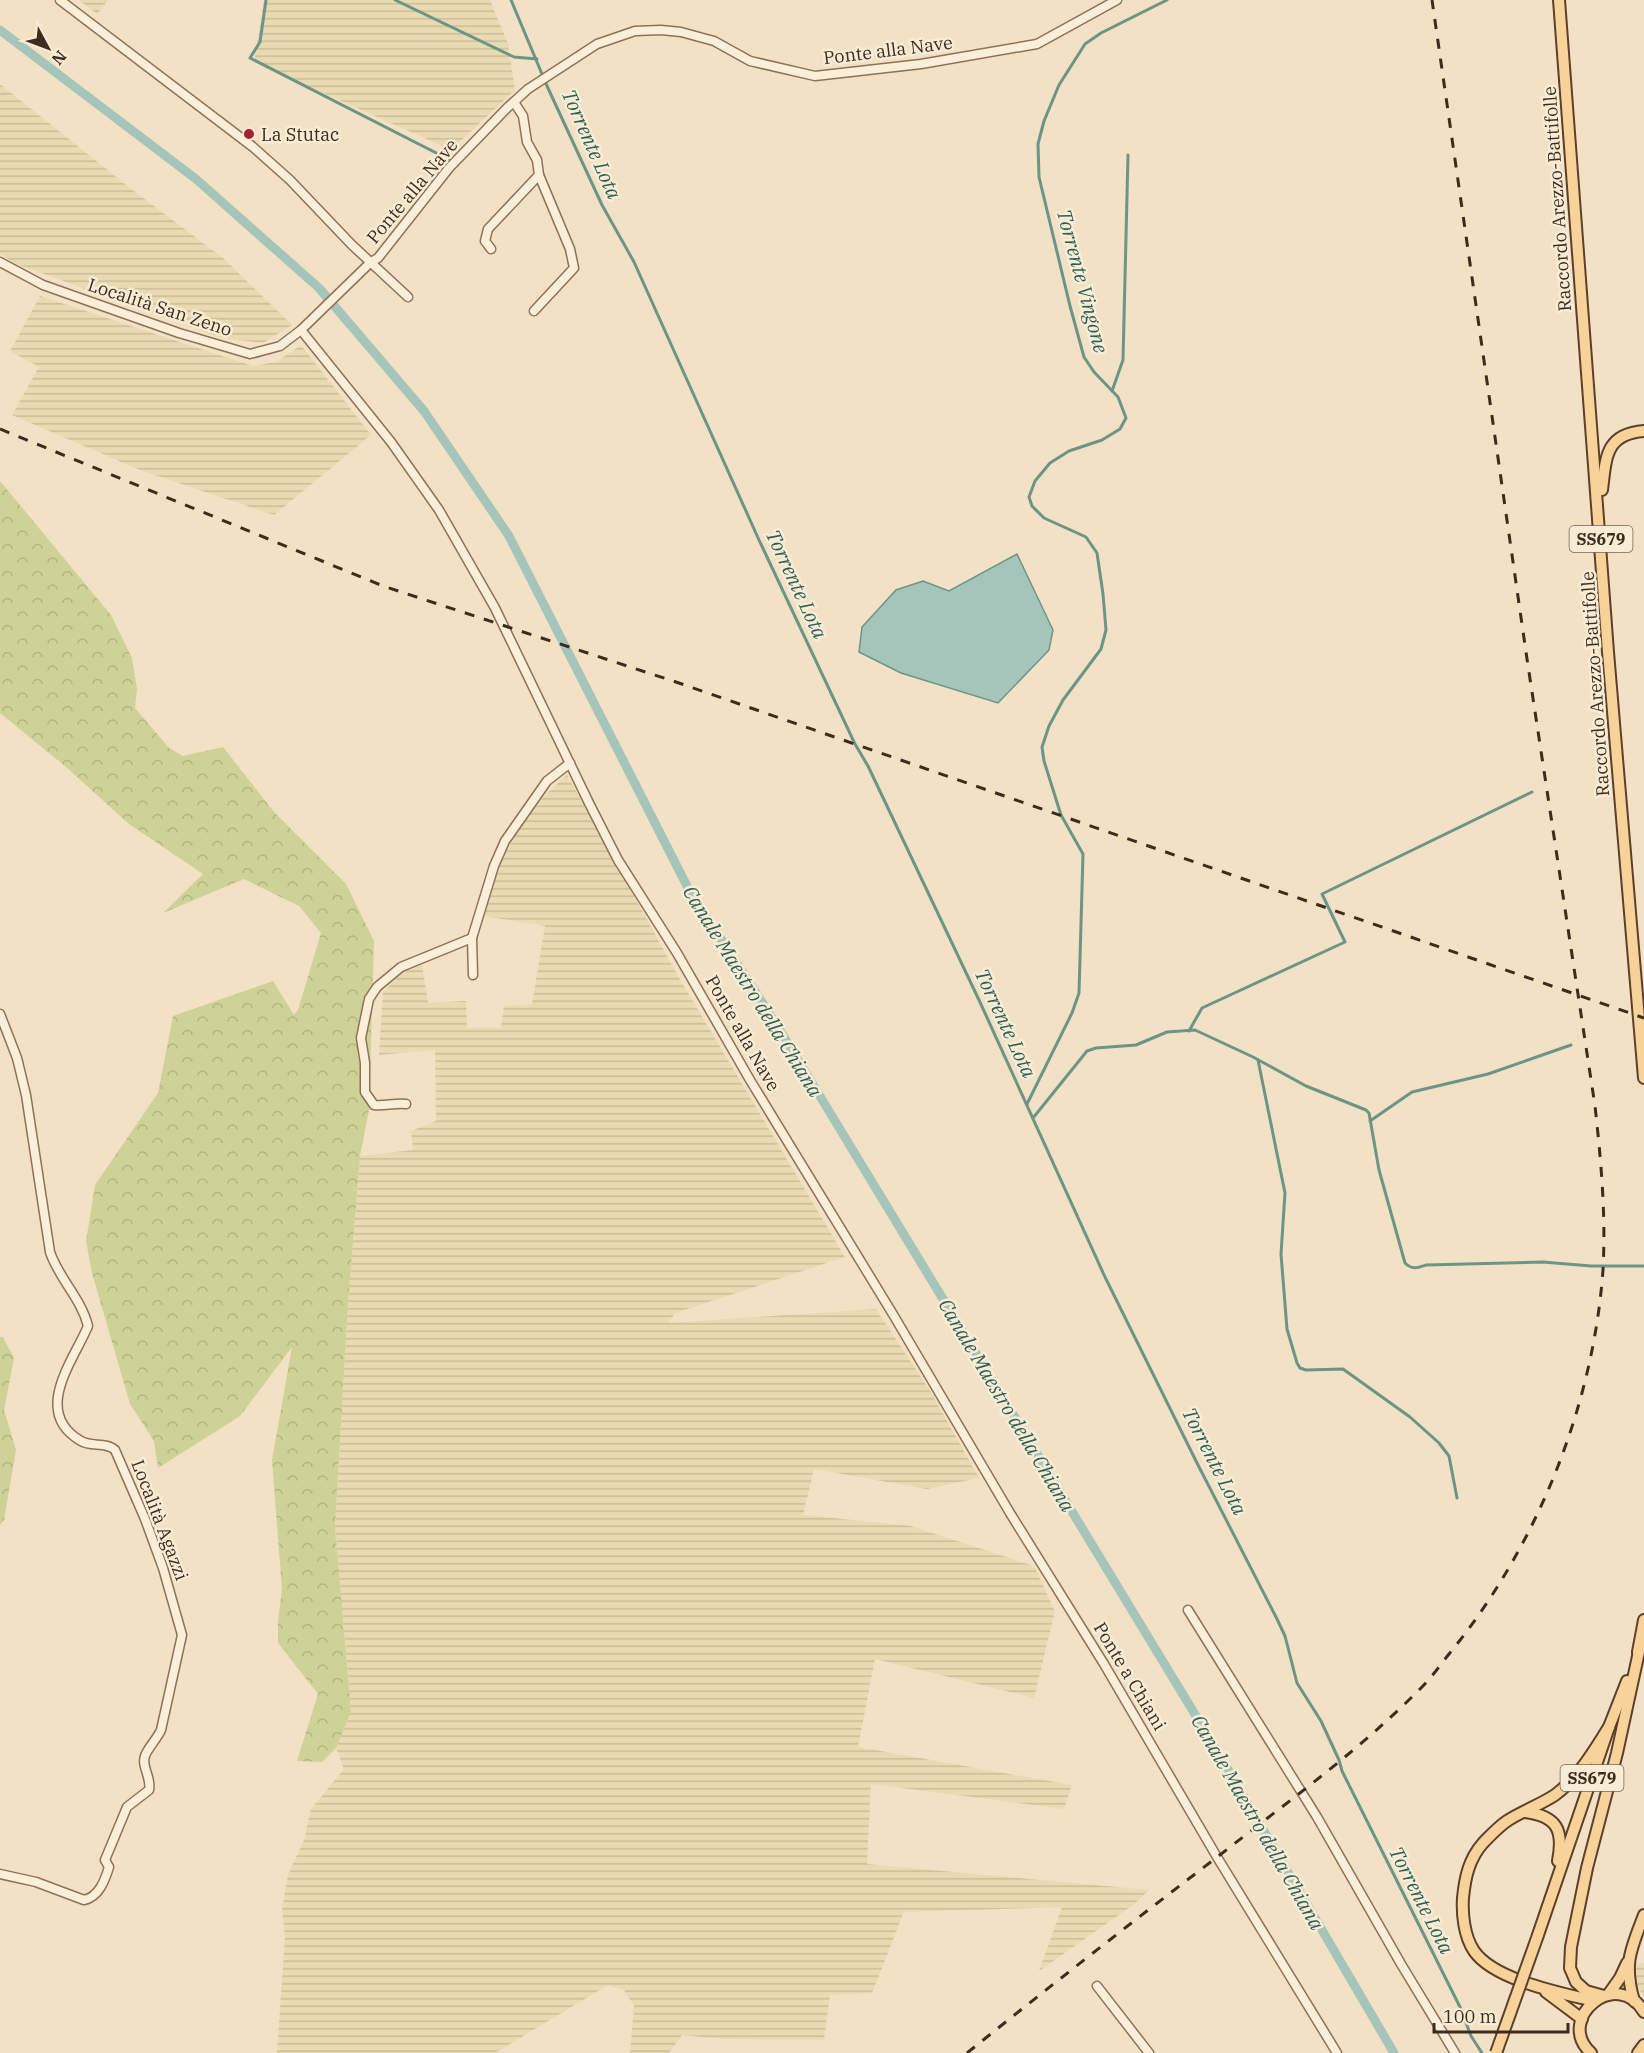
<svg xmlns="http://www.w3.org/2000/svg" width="1644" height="2053" font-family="'IBM Plex Serif',serif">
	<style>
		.farmland { fill: url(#farmland-rules) }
		.forest { fill: url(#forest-crowns) }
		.water { fill: #a6c5ba; stroke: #6c9587; stroke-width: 1.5 }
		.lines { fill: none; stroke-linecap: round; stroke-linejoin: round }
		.stream { stroke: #6c9587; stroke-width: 3 }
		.canal { stroke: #a6c5ba; stroke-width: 9 }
		.minor-casing { stroke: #8f7158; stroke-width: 11 }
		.major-casing { stroke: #5d3f2d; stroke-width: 14 }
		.minor { stroke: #fcefd9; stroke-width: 8 }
		.major { stroke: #f8d399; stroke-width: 10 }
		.rail { stroke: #3e2b1e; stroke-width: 3; stroke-dasharray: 10 10; stroke-linecap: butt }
		.major-bridge-casing { stroke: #5d3f2d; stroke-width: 14; stroke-linecap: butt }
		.major-bridge { stroke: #f8d399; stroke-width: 10 }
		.poi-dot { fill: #a4222d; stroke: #f9ecd5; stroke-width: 2 }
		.labels { text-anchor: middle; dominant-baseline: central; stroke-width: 5; stroke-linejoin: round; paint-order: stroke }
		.shield { fill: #f9ecd5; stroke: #766555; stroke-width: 1.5 }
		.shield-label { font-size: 16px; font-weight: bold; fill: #3e2b1e }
		.street-label { font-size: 18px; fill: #3e2b1e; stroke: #f9ecd5 }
		.poi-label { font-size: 18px; fill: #3e2b1e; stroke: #f9ecd5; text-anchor: start }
		.water-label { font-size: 20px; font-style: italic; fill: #2c5f58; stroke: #f9ecd5 }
	</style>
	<defs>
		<pattern id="farmland-rules" width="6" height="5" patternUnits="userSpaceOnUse" patternTransform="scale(1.5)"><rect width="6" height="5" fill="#e9dbb1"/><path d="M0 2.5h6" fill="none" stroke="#c9bc98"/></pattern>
		<pattern id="forest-crowns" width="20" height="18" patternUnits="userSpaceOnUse" patternTransform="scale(1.5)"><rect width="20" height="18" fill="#cfd297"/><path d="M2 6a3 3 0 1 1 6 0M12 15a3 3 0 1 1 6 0" fill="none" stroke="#b3b482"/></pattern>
	</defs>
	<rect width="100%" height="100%" fill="#f2e1c4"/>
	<g class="farmland">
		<path d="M79,0H108L97,14Z"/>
		<path d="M264,0H490L508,44L515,90L451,150L254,62Z"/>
		<path d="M0,84L130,188L223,258L292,325L263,343L222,338L16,264L0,254Z"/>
		<path d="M40,296L253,366L276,362L301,345L371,435L274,515L140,470L12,415L39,367L10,351Z"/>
		<path d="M567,775L678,976L845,1257L675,1313L668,1323L876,1309L930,1391L979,1478L927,1489L814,1469L803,1515L911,1526L1034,1566L1055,1611L1034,1698L875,1659L858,1747L1072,1785L1064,1809L871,1784L867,1864L1149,1890L1133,1905L1039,1971L1062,1907L904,1912L872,1993L830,1995L824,2040L721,2039L682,2035L669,2053H630L634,2006L624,1990L608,1985L495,2053H277L285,1937L282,1910L288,1875L304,1840L311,1809L344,1769L336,1748L351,1712L335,1526L348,1303L360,1156L413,1150L411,1131L436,1121L435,1050L379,1055L383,992L403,972L422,965L428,1003L466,1001L467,1028H501L504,1006L532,1004L545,926L483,916L501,863L517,831L544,796Z"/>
		<path d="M1644,1963V1997L1635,1982V1971L1636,1964Z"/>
	</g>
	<g class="forest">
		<path d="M0,481L111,615L132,658L137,689L135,708L169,748L183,756L223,747L274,812L346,884L374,941L369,1110L360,1156L348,1303L335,1526L351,1712L336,1748L322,1762L297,1761L318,1694L278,1643V1621L282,1590L272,1460L292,1347L240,1416L158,1468L154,1441L130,1404L92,1273L86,1241L95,1185L158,1093L173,1016L273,981L294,1015L298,1010L321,933L299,906L244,879L163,913L203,874L129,824L66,767L0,713Z"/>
		<path d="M0,1337H3L14,1358L4,1410L16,1450L4,1520L0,1525Z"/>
	</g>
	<path class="water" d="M1017,554L1053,630L1049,650L998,703L901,673L859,652L862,627L896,590L923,581L949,591Z"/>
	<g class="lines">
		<g class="stream">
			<path d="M266,0L260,42L250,58L452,161"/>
			<path d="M395,0L514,57L537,59"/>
			<path d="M511,0L547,86L602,205L634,262L759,540L855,744L868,766L979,1000L1105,1277L1197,1463L1277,1619L1285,1636L1297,1683L1321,1721L1339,1760L1342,1771L1460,2007L1471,2036L1482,2053"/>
			<path d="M1112,391L1123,360L1128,155"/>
			<path d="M1189,1031L1202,1008L1345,942L1322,894L1532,792"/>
			<path d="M1258,1060L1285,1193L1281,1254L1287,1329L1297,1363L1300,1368L1306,1370L1343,1369L1410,1417L1439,1443L1449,1456L1457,1498"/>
			<path d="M1027,1104L1072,1013L1079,993L1083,854L1061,815L1044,761L1042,747L1049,726L1063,700L1101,649L1106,630L1103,594L1097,553L1086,537L1044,518L1032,506L1029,497L1035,481L1050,463L1069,451L1102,440L1120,429L1126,418L1118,397L1094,372L1084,357L1070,306L1039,177L1038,144L1044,121L1059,85L1085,44L1101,33L1167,0"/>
			<path d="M1033,1118L1087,1051L1096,1048L1136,1045L1167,1032L1195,1030L1253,1057L1306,1086L1366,1110L1369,1113L1379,1170L1405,1263C1412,1270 1417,1268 1426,1265L1543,1262L1591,1266H1644"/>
			<path d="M1370,1121L1412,1092L1488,1074L1571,1045"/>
		</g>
		<path class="canal" d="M0,30L196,179L319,288L424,411L509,536L688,888L778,1027L1213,1744L1394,2053"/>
		<defs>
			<g id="minor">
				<path d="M60,0L253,147L290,180L352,245L408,297"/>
				<path d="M491,249L485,241L488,229L539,175L537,160L527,142L523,116L514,102"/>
				<path d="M0,262L43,285L179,333L250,354L280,346L301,330L371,262L378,258L449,168L507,108L528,89L597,44L635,31L661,30L681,32L714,41L750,61L815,76L921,64L1037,44L1117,0"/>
				<path d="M534,311L574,268L570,249L539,175"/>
				<path d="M301,330L391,442L439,510L495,608L589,803L618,860L677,953L750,1080L894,1316L1010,1513L1104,1664L1217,1857L1337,2053"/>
				<path d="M473,975L472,938L494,866L505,841L547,781L570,763"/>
				<path d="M0,1014L17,1058L26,1095L50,1252C59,1279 81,1298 88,1326C74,1360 31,1412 81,1441C91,1447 107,1442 115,1450L145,1519L163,1568L182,1635L161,1730C157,1739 147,1749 145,1756C141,1767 152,1778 149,1790L127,1807L105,1860L109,1867C105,1880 99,1897 84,1900L36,1882L0,1874"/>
				<path d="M406,1104C394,1103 385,1106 374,1105L365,1092V1063L361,1038L369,999L377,987L401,967L472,938"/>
				<path d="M1188,1610L1317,1817L1401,1964L1455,2053"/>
				<path d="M1097,1986L1149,2053"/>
			</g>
			<g id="major">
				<path d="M1559,0L1608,652L1644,1078"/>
				<path d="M1602,490C1606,458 1605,434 1644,431"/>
				<path d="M1638,1652L1644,1620"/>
				<path d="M1525,1812C1557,1816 1564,1830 1558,1861"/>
				<path d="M1538,1935L1609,1727L1627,1681"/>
				<path d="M1546,1992L1582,2019"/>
				<path d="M1608,1995L1620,1978L1627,1963"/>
				<path d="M1604,1996L1586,1991L1576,1982L1570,1968L1571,1947L1587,1868L1617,1753L1640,1647"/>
				<path d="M1594,2001C1561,1993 1494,1980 1474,1951C1464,1936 1462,1914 1463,1898C1465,1877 1469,1859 1483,1843C1490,1836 1498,1827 1507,1821C1522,1811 1540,1805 1555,1795C1579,1777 1593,1752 1609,1727"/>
				<path d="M1634,2001C1623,1963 1631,1949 1644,1915"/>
				<path d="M1591,2053C1554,2019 1617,1966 1644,2012"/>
				<path d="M1638,2053L1644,2045"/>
			</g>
		</defs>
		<use href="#minor" class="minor-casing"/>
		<use href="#major" class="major-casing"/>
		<use href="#minor" class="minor"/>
		<use href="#major" class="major"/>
		<g class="rail">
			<path d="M0,429L383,586L676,682L1644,1018"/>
			<path d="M967,2053C1049,1987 1132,1922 1216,1858C1286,1803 1359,1751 1422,1687C1432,1677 1440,1665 1449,1654C1536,1548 1593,1408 1603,1270C1606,1215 1601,1160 1595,1106L1527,659L1432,0"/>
		</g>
		<defs>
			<path id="major-bridge" d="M1496,2053L1538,1935"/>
		</defs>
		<use href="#major-bridge" class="major-bridge-casing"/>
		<use href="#major-bridge" class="major-bridge"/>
	</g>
	<circle class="poi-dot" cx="249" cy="134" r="6"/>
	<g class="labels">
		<g class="shield">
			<rect x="1569.5" y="526" width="63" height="26" rx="4.5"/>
			<rect x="1560.5" y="1765" width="63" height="26" rx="4.5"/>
		</g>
		<g class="shield-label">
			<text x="1601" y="539">SS679</text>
			<text x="1592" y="1778">SS679</text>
		</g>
		<g class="street-label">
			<text transform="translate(888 50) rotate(-7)">Ponte alla Nave</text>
			<text transform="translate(412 191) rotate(-50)">Ponte alla Nave</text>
			<text transform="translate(1557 199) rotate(-94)">Raccordo Arezzo-Battifolle</text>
			<text transform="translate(160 307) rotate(18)">Località San Zeno</text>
			<text transform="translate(1595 684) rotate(-94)">Raccordo Arezzo-Battifolle</text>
			<text transform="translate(743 1033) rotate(60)">Ponte alla Nave</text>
			<text transform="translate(160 1520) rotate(69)">Località Agazzi</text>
			<text transform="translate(1130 1676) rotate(59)">Ponte a Chiani</text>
		</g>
		<g class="poi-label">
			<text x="261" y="134">La Stutac</text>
		</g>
		<g class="water-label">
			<text transform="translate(592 144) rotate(66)">Torrente Lota</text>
			<text transform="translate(1083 281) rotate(75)">Torrente Vingone</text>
			<text transform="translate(797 584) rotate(65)">Torrente Lota</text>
			<text transform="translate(753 991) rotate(58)">Canale Maestro della Chiana</text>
			<text transform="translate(1006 1023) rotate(65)">Torrente Lota</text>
			<text transform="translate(1007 1405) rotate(59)">Canale Maestro della Chiana</text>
			<text transform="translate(1215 1461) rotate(63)">Torrente Lota</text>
			<text transform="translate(1258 1822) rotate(60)">Canale Maestro della Chiana</text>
			<text transform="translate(1422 1900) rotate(63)">Torrente Lota</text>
		</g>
	</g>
	<g transform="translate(48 48) rotate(131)" stroke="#f9ecd5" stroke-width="4.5" paint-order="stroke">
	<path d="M0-4.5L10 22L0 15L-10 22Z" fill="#3e2b1e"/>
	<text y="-9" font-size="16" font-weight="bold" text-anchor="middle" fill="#3e2b1e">N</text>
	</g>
	<path d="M1434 2023v9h134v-9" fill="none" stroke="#3e2b1e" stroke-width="3"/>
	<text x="1443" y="2023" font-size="18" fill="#3e2b1e" stroke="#f9ecd5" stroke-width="4.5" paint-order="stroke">100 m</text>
</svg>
